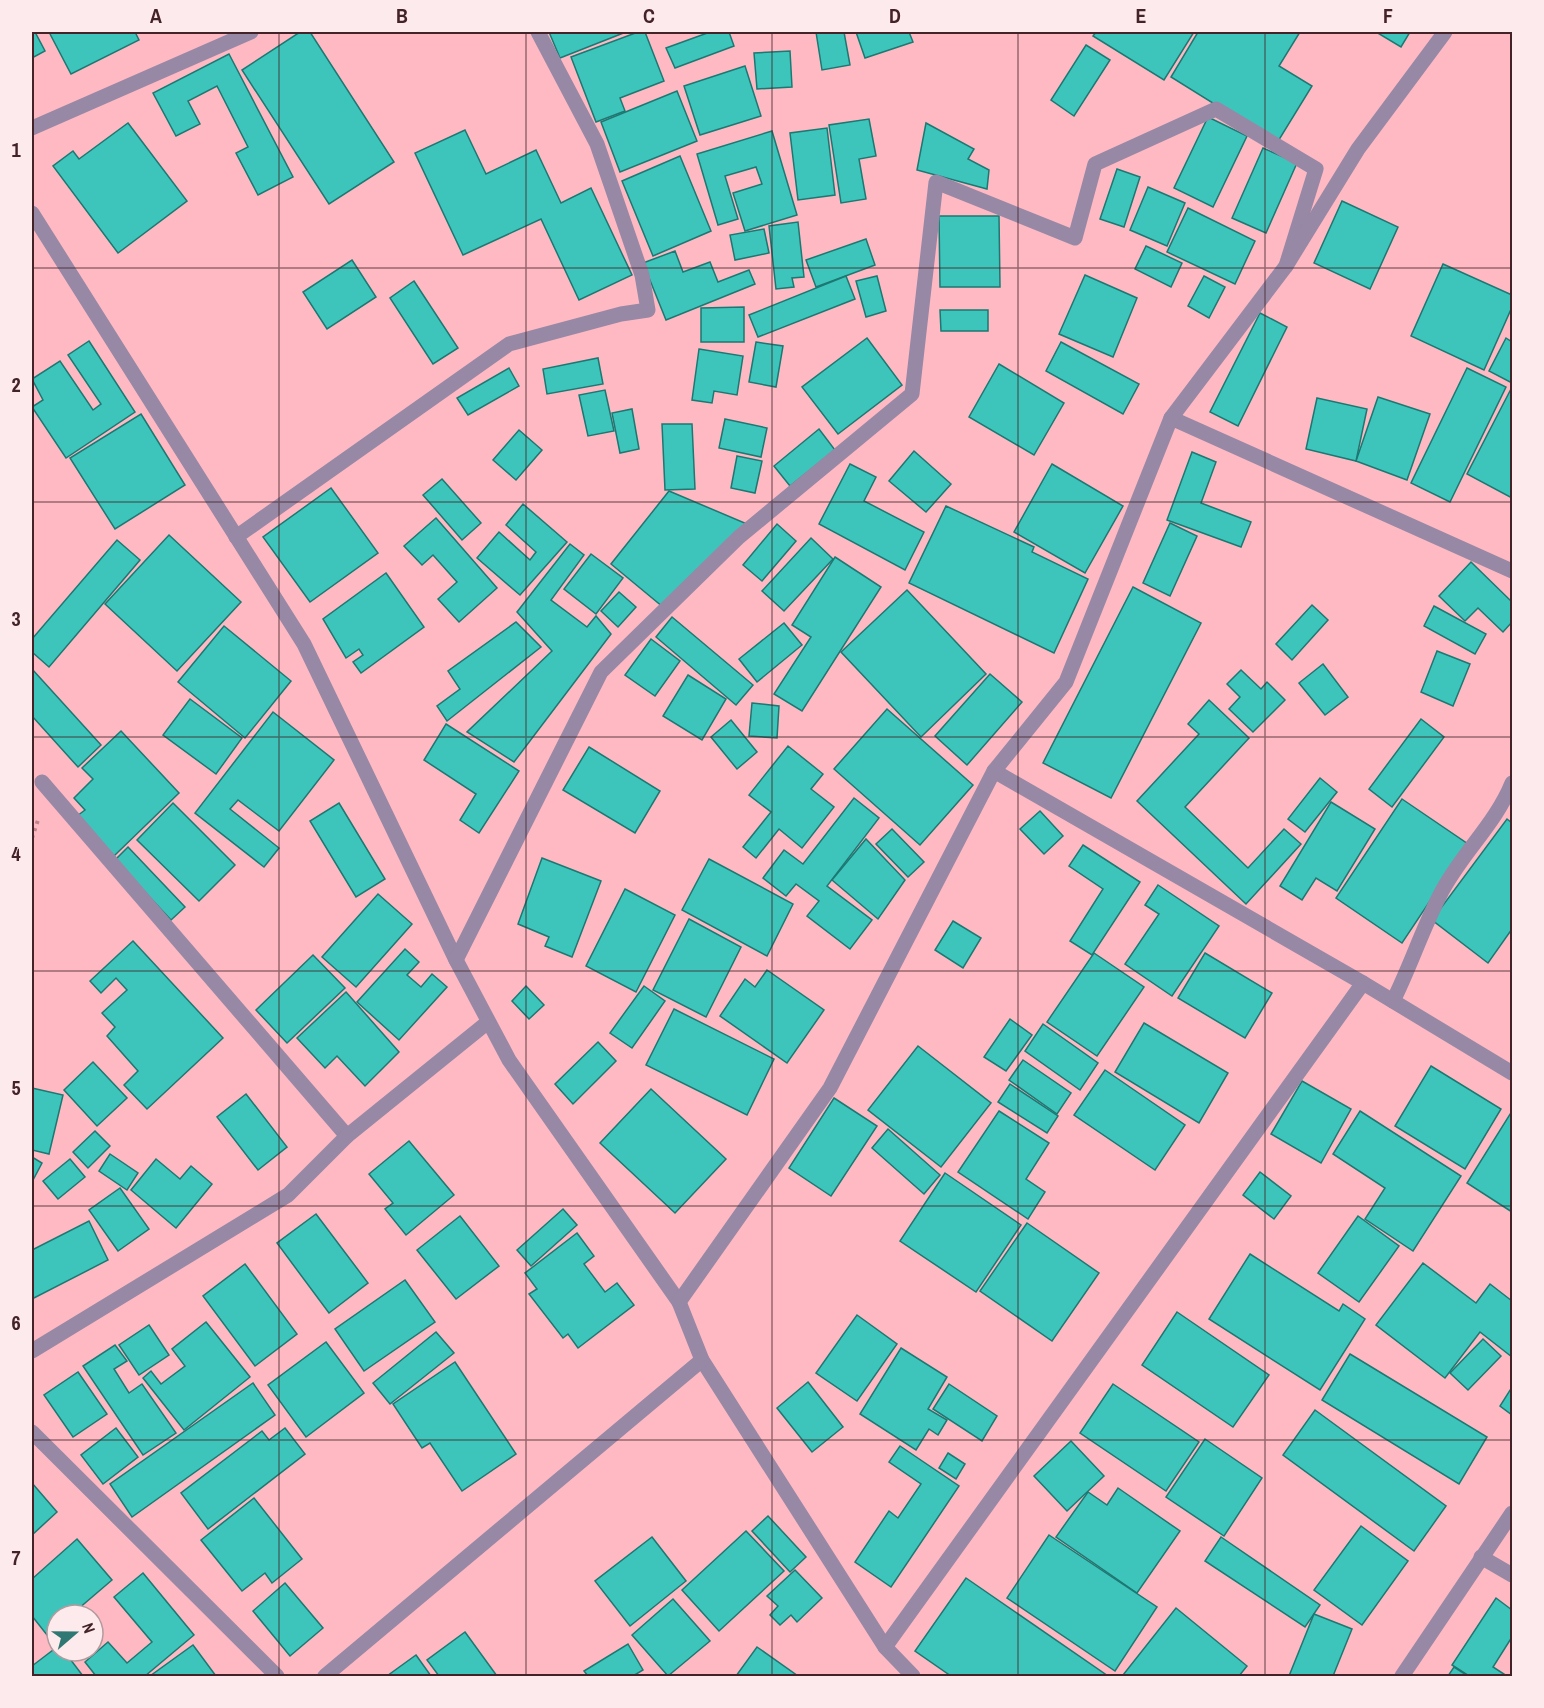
<svg xmlns="http://www.w3.org/2000/svg" width="1544" height="1708" font-family="'Archivo Narrow',sans-serif">
	<style>
		.building { fill: #3dc5bc; stroke: #1c7872; stroke-width: 1.5 }
		.lines { fill: none; stroke-linecap: round; stroke-linejoin: round }
		.path { stroke: #bc838b; stroke-width: 4; stroke-dasharray: 3 4.5; stroke-linecap: butt }
		.street { stroke: #9788a5; stroke-width: 15 }
		.grid { fill: none; stroke: #432228; stroke-width: 1.5; stroke-opacity: 0.55 }
		.neatline { fill: none; stroke: #432228; stroke-width: 2 }
		.grid-label { font-size: 20px; text-anchor: middle; font-weight: bold; fill: #432228 }
	</style>
	<rect width="100%" height="100%" fill="#ffb9c3"/>
	<g class="building">
		<path d="M32,32H35L45,51L32,58Z"/>
		<path d="M49,32H135L139,40L71,74Z"/>
		<path d="M300,32H310L394,162L329,204L242,70Z"/>
		<path d="M549,32H626L560,58Z"/>
		<path d="M638,32H645L664,81L620,98L625,111L596,122L571,57Z"/>
		<path d="M710,32H729L734,46L675,68L666,48Z"/>
		<path d="M816,32H844L850,65L822,70Z"/>
		<path d="M856,32H909L913,42L865,58Z"/>
		<path d="M1096,32H1194L1164,80L1093,36Z"/>
		<path d="M1198,32H1300L1279,66L1312,86L1277,143L1171,77Z"/>
		<path d="M1376,32H1410L1401,47Z"/>
		<path d="M1086,45L1110,60L1074,116L1051,100Z"/>
		<path d="M790,51L792,87L757,89L754,53Z"/>
		<path d="M229,54L293,177L258,195L236,153L248,147L217,86L188,101L200,124L176,136L153,93Z"/>
		<path d="M745,66L761,116L700,135L684,86Z"/>
		<path d="M677,91L697,141L620,172L601,122Z"/>
		<path d="M1208,117L1247,136L1213,207L1174,188Z"/>
		<path d="M869,119L876,156L859,159L866,199L841,203L829,125Z"/>
		<path d="M128,123L187,201L118,253L53,166L73,151L79,159Z"/>
		<path d="M926,123L974,149L968,159L989,170L987,189L917,170Z"/>
		<path d="M827,128L835,195L798,200L790,133Z"/>
		<path d="M465,130L486,174L536,150L561,203L591,188L632,275L579,300L541,219L463,255L415,153Z"/>
		<path d="M772,131L797,215L745,231L733,193L762,184L756,167L725,176L738,219L718,225L697,154Z"/>
		<path d="M1263,148L1297,163L1266,233L1232,218Z"/>
		<path d="M680,156L711,231L653,256L622,181Z"/>
		<path d="M1117,169L1140,177L1124,227L1100,219Z"/>
		<path d="M1148,187L1185,203L1167,246L1130,230Z"/>
		<path d="M1342,201L1398,227L1370,289L1314,263Z"/>
		<path d="M1188,208L1255,241L1235,284L1167,252Z"/>
		<path d="M939,216H999L1000,287H940Z"/>
		<path d="M798,222L804,277L792,278L794,287L776,289L769,226Z"/>
		<path d="M764,229L769,253L735,260L730,235Z"/>
		<path d="M866,239L875,265L816,287L806,260Z"/>
		<path d="M1146,246L1182,263L1171,287L1135,269Z"/>
		<path d="M675,251L683,272L710,262L718,282L749,270L755,284L666,320L643,263Z"/>
		<path d="M352,260L376,297L327,329L303,292Z"/>
		<path d="M1443,264L1512,295V307L1484,370L1411,336Z"/>
		<path d="M1085,275L1137,298L1113,357L1059,334Z"/>
		<path d="M846,276L855,299L758,337L749,315Z"/>
		<path d="M877,276L886,311L866,317L856,281Z"/>
		<path d="M1204,276L1225,287L1209,318L1188,306Z"/>
		<path d="M414,281L458,348L433,364L390,298Z"/>
		<path d="M744,307V342H701V308Z"/>
		<path d="M940,310H988V331H941Z"/>
		<path d="M1260,313L1287,327L1238,426L1210,412Z"/>
		<path d="M867,338L902,385L838,434L802,387Z"/>
		<path d="M1506,338L1512,342V383L1489,371Z"/>
		<path d="M89,341L135,412L66,458L32,407L43,400L32,379L60,361L93,410L101,404L68,355Z"/>
		<path d="M756,342L783,346L776,387L749,382Z"/>
		<path d="M1061,342L1139,384L1123,414L1046,371Z"/>
		<path d="M699,349L743,356L737,395L714,391L712,403L692,400Z"/>
		<path d="M598,358L603,384L547,394L543,369Z"/>
		<path d="M999,364L1064,403L1034,455L969,417Z"/>
		<path d="M509,368L519,386L468,415L457,398Z"/>
		<path d="M1467,368L1506,387L1450,502L1411,483Z"/>
		<path d="M1512,387V498L1467,474Z"/>
		<path d="M605,390L614,431L588,436L579,395Z"/>
		<path d="M1378,397L1430,414L1407,480L1356,461Z"/>
		<path d="M1317,398L1367,409L1356,461L1306,449Z"/>
		<path d="M632,409L639,449L620,453L612,413Z"/>
		<path d="M141,414L185,485L115,529L70,458Z"/>
		<path d="M725,419L767,428L761,457L719,448Z"/>
		<path d="M662,424H692L695,489L665,490Z"/>
		<path d="M819,429L835,450L790,486L774,466Z"/>
		<path d="M519,430L542,450L516,480L493,460Z"/>
		<path d="M914,451L951,484L926,512L889,481Z"/>
		<path d="M1192,452L1216,462L1201,503L1251,522L1241,547L1167,520Z"/>
		<path d="M737,456L762,461L755,493L731,488Z"/>
		<path d="M850,464L876,477L864,501L924,532L905,570L819,524Z"/>
		<path d="M1052,464L1123,506L1085,573L1014,532Z"/>
		<path d="M442,479L481,523L462,540L423,495Z"/>
		<path d="M331,488L378,553L310,602L263,537Z"/>
		<path d="M669,491L747,524L663,607L611,564Z"/>
		<path d="M523,504L567,542L520,595L477,558L499,532L530,560L536,552L506,525Z"/>
		<path d="M946,506L1034,547L1032,552L1088,579L1054,653L909,583Z"/>
		<path d="M436,518L497,588L459,622L438,599L457,582L433,555L422,565L404,546Z"/>
		<path d="M1170,523L1197,536L1170,596L1143,583Z"/>
		<path d="M777,524L796,541L762,581L743,565Z"/>
		<path d="M169,535L241,602L177,671L105,604Z"/>
		<path d="M811,538L833,559L784,611L762,591Z"/>
		<path d="M117,540L140,560L49,667L32,652V639Z"/>
		<path d="M570,544L584,555L551,600L587,627L596,616L611,634L514,762L467,732L552,651L517,612Z"/>
		<path d="M591,554L623,578L596,614L564,589Z"/>
		<path d="M835,557L881,587L802,711L774,694L811,637L792,625Z"/>
		<path d="M1471,562L1512,602V622L1503,632L1478,608L1465,621L1439,596Z"/>
		<path d="M386,573L424,627L361,673L353,662L363,655L359,649L346,658L323,619Z"/>
		<path d="M1133,587L1201,623L1111,798L1043,763Z"/>
		<path d="M907,590L986,674L921,737L841,652Z"/>
		<path d="M619,592L636,607L618,627L601,611Z"/>
		<path d="M1312,605L1328,620L1292,660L1276,644Z"/>
		<path d="M1434,606L1486,634L1475,654L1424,626Z"/>
		<path d="M672,617L753,685L736,705L656,637Z"/>
		<path d="M516,622L541,647L447,721L437,706L460,689L448,671Z"/>
		<path d="M784,623L802,645L757,682L739,659Z"/>
		<path d="M224,626L291,681L245,738L178,682Z"/>
		<path d="M651,639L680,661L655,696L625,675Z"/>
		<path d="M1437,651L1470,664L1453,706L1421,692Z"/>
		<path d="M1323,664L1348,697L1325,715L1299,683Z"/>
		<path d="M32,669L101,745L78,767L32,716Z"/>
		<path d="M1241,670L1261,689L1267,682L1285,700L1253,732L1229,709L1240,697L1227,684Z"/>
		<path d="M990,674L1022,702L967,765L935,736Z"/>
		<path d="M688,675L726,699L702,740L663,716Z"/>
		<path d="M190,699L242,738L216,774L163,735Z"/>
		<path d="M1209,700L1249,738L1185,807L1248,868L1284,829L1301,844L1246,904L1137,801L1199,734L1188,724Z"/>
		<path d="M752,703L779,706L777,738L749,736Z"/>
		<path d="M887,709L973,785L920,845L834,769Z"/>
		<path d="M273,712L334,760L279,831L238,800L230,809L279,848L264,867L195,813Z"/>
		<path d="M1421,719L1444,737L1392,807L1369,789Z"/>
		<path d="M731,720L757,752L737,769L711,737Z"/>
		<path d="M446,724L519,771L479,833L460,820L476,794L424,760Z"/>
		<path d="M121,731L179,793L114,856L77,816L85,810L74,798L93,779L82,768Z"/>
		<path d="M788,746L823,774L811,789L834,807L802,848L779,829L756,858L743,847L771,812L749,795Z"/>
		<path d="M589,747L660,791L635,833L563,790Z"/>
		<path d="M1320,778L1337,792L1305,832L1288,819Z"/>
		<path d="M854,798L879,818L827,886L872,920L850,949L807,916L819,901L796,884L786,896L763,878L784,850L803,864Z"/>
		<path d="M1402,799L1468,844L1402,943L1336,898Z"/>
		<path d="M1331,802L1375,829L1337,891L1316,878L1302,900L1280,886Z"/>
		<path d="M173,803L235,865L199,901L137,840Z"/>
		<path d="M339,803L385,879L356,897L310,821Z"/>
		<path d="M1040,811L1063,836L1044,854L1020,829Z"/>
		<path d="M1507,819L1512,823V929L1488,963L1432,920Z"/>
		<path d="M892,829L924,862L908,877L876,844Z"/>
		<path d="M866,839L905,880L878,919L832,880Z"/>
		<path d="M1083,845L1140,882L1092,955L1070,941L1103,889L1069,866Z"/>
		<path d="M128,847L185,907L171,920L115,860Z"/>
		<path d="M542,858L601,881L572,957L545,946L549,937L518,924Z"/>
		<path d="M709,859L793,904L767,956L682,910Z"/>
		<path d="M1158,885L1219,926L1172,996L1125,964L1159,914L1145,905Z"/>
		<path d="M625,889L675,915L636,992L586,966Z"/>
		<path d="M378,894L412,924L356,987L322,957Z"/>
		<path d="M689,919L741,947L706,1017L653,990Z"/>
		<path d="M953,921L981,938L963,968L935,950Z"/>
		<path d="M133,941L223,1038L147,1109L124,1085L138,1071L107,1036L115,1027L102,1013L127,990L116,978L101,993L90,981Z"/>
		<path d="M405,949L419,962L407,975L421,987L432,974L447,987L399,1040L357,1002Z"/>
		<path d="M1094,953L1144,987L1097,1056L1047,1022Z"/>
		<path d="M1205,953L1272,993L1245,1038L1178,998Z"/>
		<path d="M313,955L345,988L287,1043L256,1010Z"/>
		<path d="M767,970L824,1010L787,1063L720,1016L745,979L755,987Z"/>
		<path d="M526,986L544,1005L529,1019L512,1001Z"/>
		<path d="M644,986L665,1001L632,1048L610,1033Z"/>
		<path d="M346,992L399,1052L365,1086L337,1056L325,1068L297,1038Z"/>
		<path d="M674,1009L774,1059L747,1115L646,1065Z"/>
		<path d="M1010,1019L1032,1035L1006,1071L984,1057Z"/>
		<path d="M1144,1023L1228,1073L1199,1123L1115,1072Z"/>
		<path d="M1043,1024L1098,1063L1080,1090L1025,1051Z"/>
		<path d="M598,1042L616,1061L573,1104L555,1084Z"/>
		<path d="M918,1046L991,1103L941,1167L868,1110Z"/>
		<path d="M1023,1060L1071,1093L1057,1114L1009,1080Z"/>
		<path d="M93,1062L127,1098L97,1126L64,1090Z"/>
		<path d="M1431,1066L1501,1109L1465,1169L1395,1126Z"/>
		<path d="M1105,1070L1185,1125L1155,1170L1074,1115Z"/>
		<path d="M1302,1081L1351,1109L1321,1163L1271,1134Z"/>
		<path d="M1010,1084L1058,1116L1047,1133L998,1102Z"/>
		<path d="M32,1088L63,1095L49,1154L32,1150Z"/>
		<path d="M651,1089L726,1159L675,1213L600,1143Z"/>
		<path d="M246,1094L287,1147L258,1170L217,1117Z"/>
		<path d="M834,1098L877,1126L831,1196L789,1168Z"/>
		<path d="M999,1111L1049,1143L1026,1179L1045,1192L1028,1219L958,1172Z"/>
		<path d="M1360,1111L1461,1176L1413,1251L1365,1219L1385,1188L1333,1154Z"/>
		<path d="M1512,1111V1212L1467,1183Z"/>
		<path d="M888,1129L940,1175L924,1194L872,1148Z"/>
		<path d="M95,1131L110,1146L88,1168L73,1152Z"/>
		<path d="M409,1141L454,1195L406,1235L385,1209L393,1203L369,1174Z"/>
		<path d="M110,1154L138,1173L127,1190L99,1171Z"/>
		<path d="M32,1157L42,1163L32,1182Z"/>
		<path d="M70,1159L85,1177L58,1199L43,1181Z"/>
		<path d="M156,1159L180,1179L191,1166L212,1184L176,1228L131,1190Z"/>
		<path d="M1260,1172L1291,1196L1274,1219L1243,1195Z"/>
		<path d="M945,1173L1021,1225L976,1292L900,1241Z"/>
		<path d="M120,1188L149,1229L118,1251L89,1210Z"/>
		<path d="M563,1209L577,1225L531,1266L517,1250Z"/>
		<path d="M316,1214L368,1283L329,1313L277,1243Z"/>
		<path d="M460,1216L499,1266L456,1299L417,1250Z"/>
		<path d="M1358,1216L1399,1246L1359,1302L1318,1273Z"/>
		<path d="M89,1221L108,1260L32,1299V1250Z"/>
		<path d="M1027,1223L1099,1273L1052,1341L980,1291Z"/>
		<path d="M577,1233L594,1256L584,1264L605,1292L617,1283L634,1305L578,1348L568,1334L563,1338L529,1294L537,1289L525,1273Z"/>
		<path d="M1250,1254L1339,1311L1343,1304L1365,1319L1320,1390L1209,1319Z"/>
		<path d="M1423,1263L1476,1303L1490,1284L1512,1301V1357L1480,1332L1445,1378L1376,1325Z"/>
		<path d="M245,1264L297,1334L255,1366L203,1296Z"/>
		<path d="M405,1280L435,1322L364,1371L335,1329Z"/>
		<path d="M1177,1312L1269,1375L1233,1427L1142,1365Z"/>
		<path d="M857,1315L897,1344L857,1401L816,1373Z"/>
		<path d="M206,1322L250,1377L184,1430L143,1378L151,1371L161,1384L185,1366L172,1349Z"/>
		<path d="M149,1325L169,1355L139,1375L119,1345Z"/>
		<path d="M436,1332L454,1353L390,1404L373,1383Z"/>
		<path d="M1483,1339L1501,1356L1468,1390L1450,1373Z"/>
		<path d="M326,1342L364,1393L306,1437L268,1385Z"/>
		<path d="M115,1345L127,1361L114,1369L129,1393L142,1384L176,1433L143,1455L83,1366Z"/>
		<path d="M901,1348L947,1377L928,1409L947,1420L938,1435L929,1429L916,1450L860,1414Z"/>
		<path d="M1350,1354L1487,1437L1459,1484L1322,1400Z"/>
		<path d="M455,1362L516,1454L462,1491L430,1443L422,1448L393,1404Z"/>
		<path d="M78,1372L107,1414L73,1437L44,1395Z"/>
		<path d="M808,1382L843,1427L812,1452L777,1408Z"/>
		<path d="M253,1383L275,1415L132,1517L110,1484Z"/>
		<path d="M949,1384L997,1416L982,1441L933,1409Z"/>
		<path d="M1113,1384L1199,1442L1166,1491L1080,1433Z"/>
		<path d="M1512,1387V1415L1500,1406Z"/>
		<path d="M1315,1410L1446,1506L1414,1551L1283,1455Z"/>
		<path d="M116,1428L138,1457L103,1484L81,1455Z"/>
		<path d="M285,1428L305,1454L208,1529L181,1493L262,1431L269,1440Z"/>
		<path d="M1205,1439L1262,1478L1224,1536L1166,1497Z"/>
		<path d="M1071,1441L1104,1476L1067,1511L1034,1476Z"/>
		<path d="M900,1446L959,1486L891,1587L855,1562L889,1511L898,1518L921,1484L889,1462Z"/>
		<path d="M948,1453L965,1464L956,1479L939,1468Z"/>
		<path d="M32,1483L57,1512L32,1535Z"/>
		<path d="M1118,1488L1180,1531L1137,1593L1056,1537L1088,1492L1107,1505Z"/>
		<path d="M254,1498L302,1559L272,1583L265,1573L242,1591L201,1540Z"/>
		<path d="M768,1516L806,1557L790,1572L752,1531Z"/>
		<path d="M1361,1526L1408,1561L1362,1625L1314,1590Z"/>
		<path d="M746,1531L784,1571L719,1631L682,1590Z"/>
		<path d="M1049,1535L1157,1607L1115,1671L1007,1598Z"/>
		<path d="M652,1537L686,1581L630,1626L595,1581Z"/>
		<path d="M1221,1537L1320,1605L1305,1627L1205,1561Z"/>
		<path d="M77,1539L112,1580L71,1615H57V1627L47,1635L32,1616V1579Z"/>
		<path d="M795,1570L822,1598L797,1622L791,1615L780,1625L770,1615L778,1606L767,1596Z"/>
		<path d="M143,1573L194,1635L145,1676H96L85,1662L108,1642L127,1663L152,1642L114,1597Z"/>
		<path d="M966,1578L1108,1676H951L915,1651Z"/>
		<path d="M285,1583L323,1628L290,1656L253,1611Z"/>
		<path d="M1496,1598L1512,1610V1637L1493,1667L1507,1676H1469L1452,1665Z"/>
		<path d="M673,1599L710,1641L668,1676L632,1635Z"/>
		<path d="M1176,1608L1247,1666L1239,1676L1123,1675Z"/>
		<path d="M1314,1614L1352,1629L1333,1676H1289Z"/>
		<path d="M465,1632L497,1676H439L427,1660Z"/>
		<path d="M628,1644L643,1670L633,1676H588L584,1671Z"/>
		<path d="M193,1645L216,1676H150Z"/>
		<path d="M57,1647V1651H64L83,1676H32V1666Z"/>
		<path d="M757,1647L798,1676H736Z"/>
		<path d="M416,1655L431,1676H387Z"/>
		<path d="M1454,1667L1468,1676H1448Z"/>
	</g>
	<g class="lines">
		<path class="path" d="M32,838L38,820"/>
		<g class="street">
			<path d="M32,128L251,32"/>
			<path d="M32,213L304,644L456,960L509,1060L679,1302L702,1360L885,1647L913,1676"/>
			<path d="M1171,418L1512,571"/>
			<path d="M236,537L509,344L621,314L648,310L642,275L597,144L538,32"/>
			<path d="M994,771L1363,983L1512,1073"/>
			<path d="M42,782L347,1136"/>
			<path d="M456,960L601,672L739,537L912,394L936,182L1075,238L1095,164L1216,109L1316,169L1286,266"/>
			<path d="M1393,1001C1410,967 1422,930 1440,895C1460,855 1495,825 1512,783"/>
			<path d="M679,1302L830,1088L994,771L1066,682L1171,418L1286,266L1358,149L1445,32"/>
			<path d="M32,1351L288,1195L347,1136L488,1022"/>
			<path d="M32,1432L277,1676"/>
			<path d="M1481,1557L1512,1575"/>
			<path d="M885,1647L1363,983"/>
			<path d="M325,1676L702,1360"/>
			<path d="M1402,1676L1512,1513"/>
		</g>
	</g>
	<path class="grid" d="M279,32V1676M526,32V1676M772,32V1676M1018,32V1676M1265,32V1676M32,268H1512M32,502H1512M32,737H1512M32,971H1512M32,1206H1512M32,1440H1512"/>
	<rect width="1544" height="1708" fill="none" stroke="#fdeaec" stroke-width="66"/>
	<g transform="translate(75 1633) rotate(70)"><circle r="28" fill="#fdeaec" stroke="#b39a9e" stroke-width="1.5"/>
	<path d="M0-4.5L10 22L0 15L-10 22Z" fill="#2e7772"/>
	<text y="-9" font-size="16" font-weight="bold" text-anchor="middle" fill="#432228">N</text>
	</g>
	<rect x="33" y="33" width="1478" height="1642" class="neatline"/>
	<g class="grid-label">
		<text x="156" y="23">A</text>
		<text x="402" y="23">B</text>
		<text x="649" y="23">C</text>
		<text x="895" y="23">D</text>
		<text x="1141" y="23">E</text>
		<text x="1388" y="23">F</text>
		<text x="16" y="157">1</text>
		<text x="16" y="392">2</text>
		<text x="16" y="626">3</text>
		<text x="16" y="861">4</text>
		<text x="16" y="1095">5</text>
		<text x="16" y="1330">6</text>
		<text x="16" y="1565">7</text>
	</g>
</svg>
